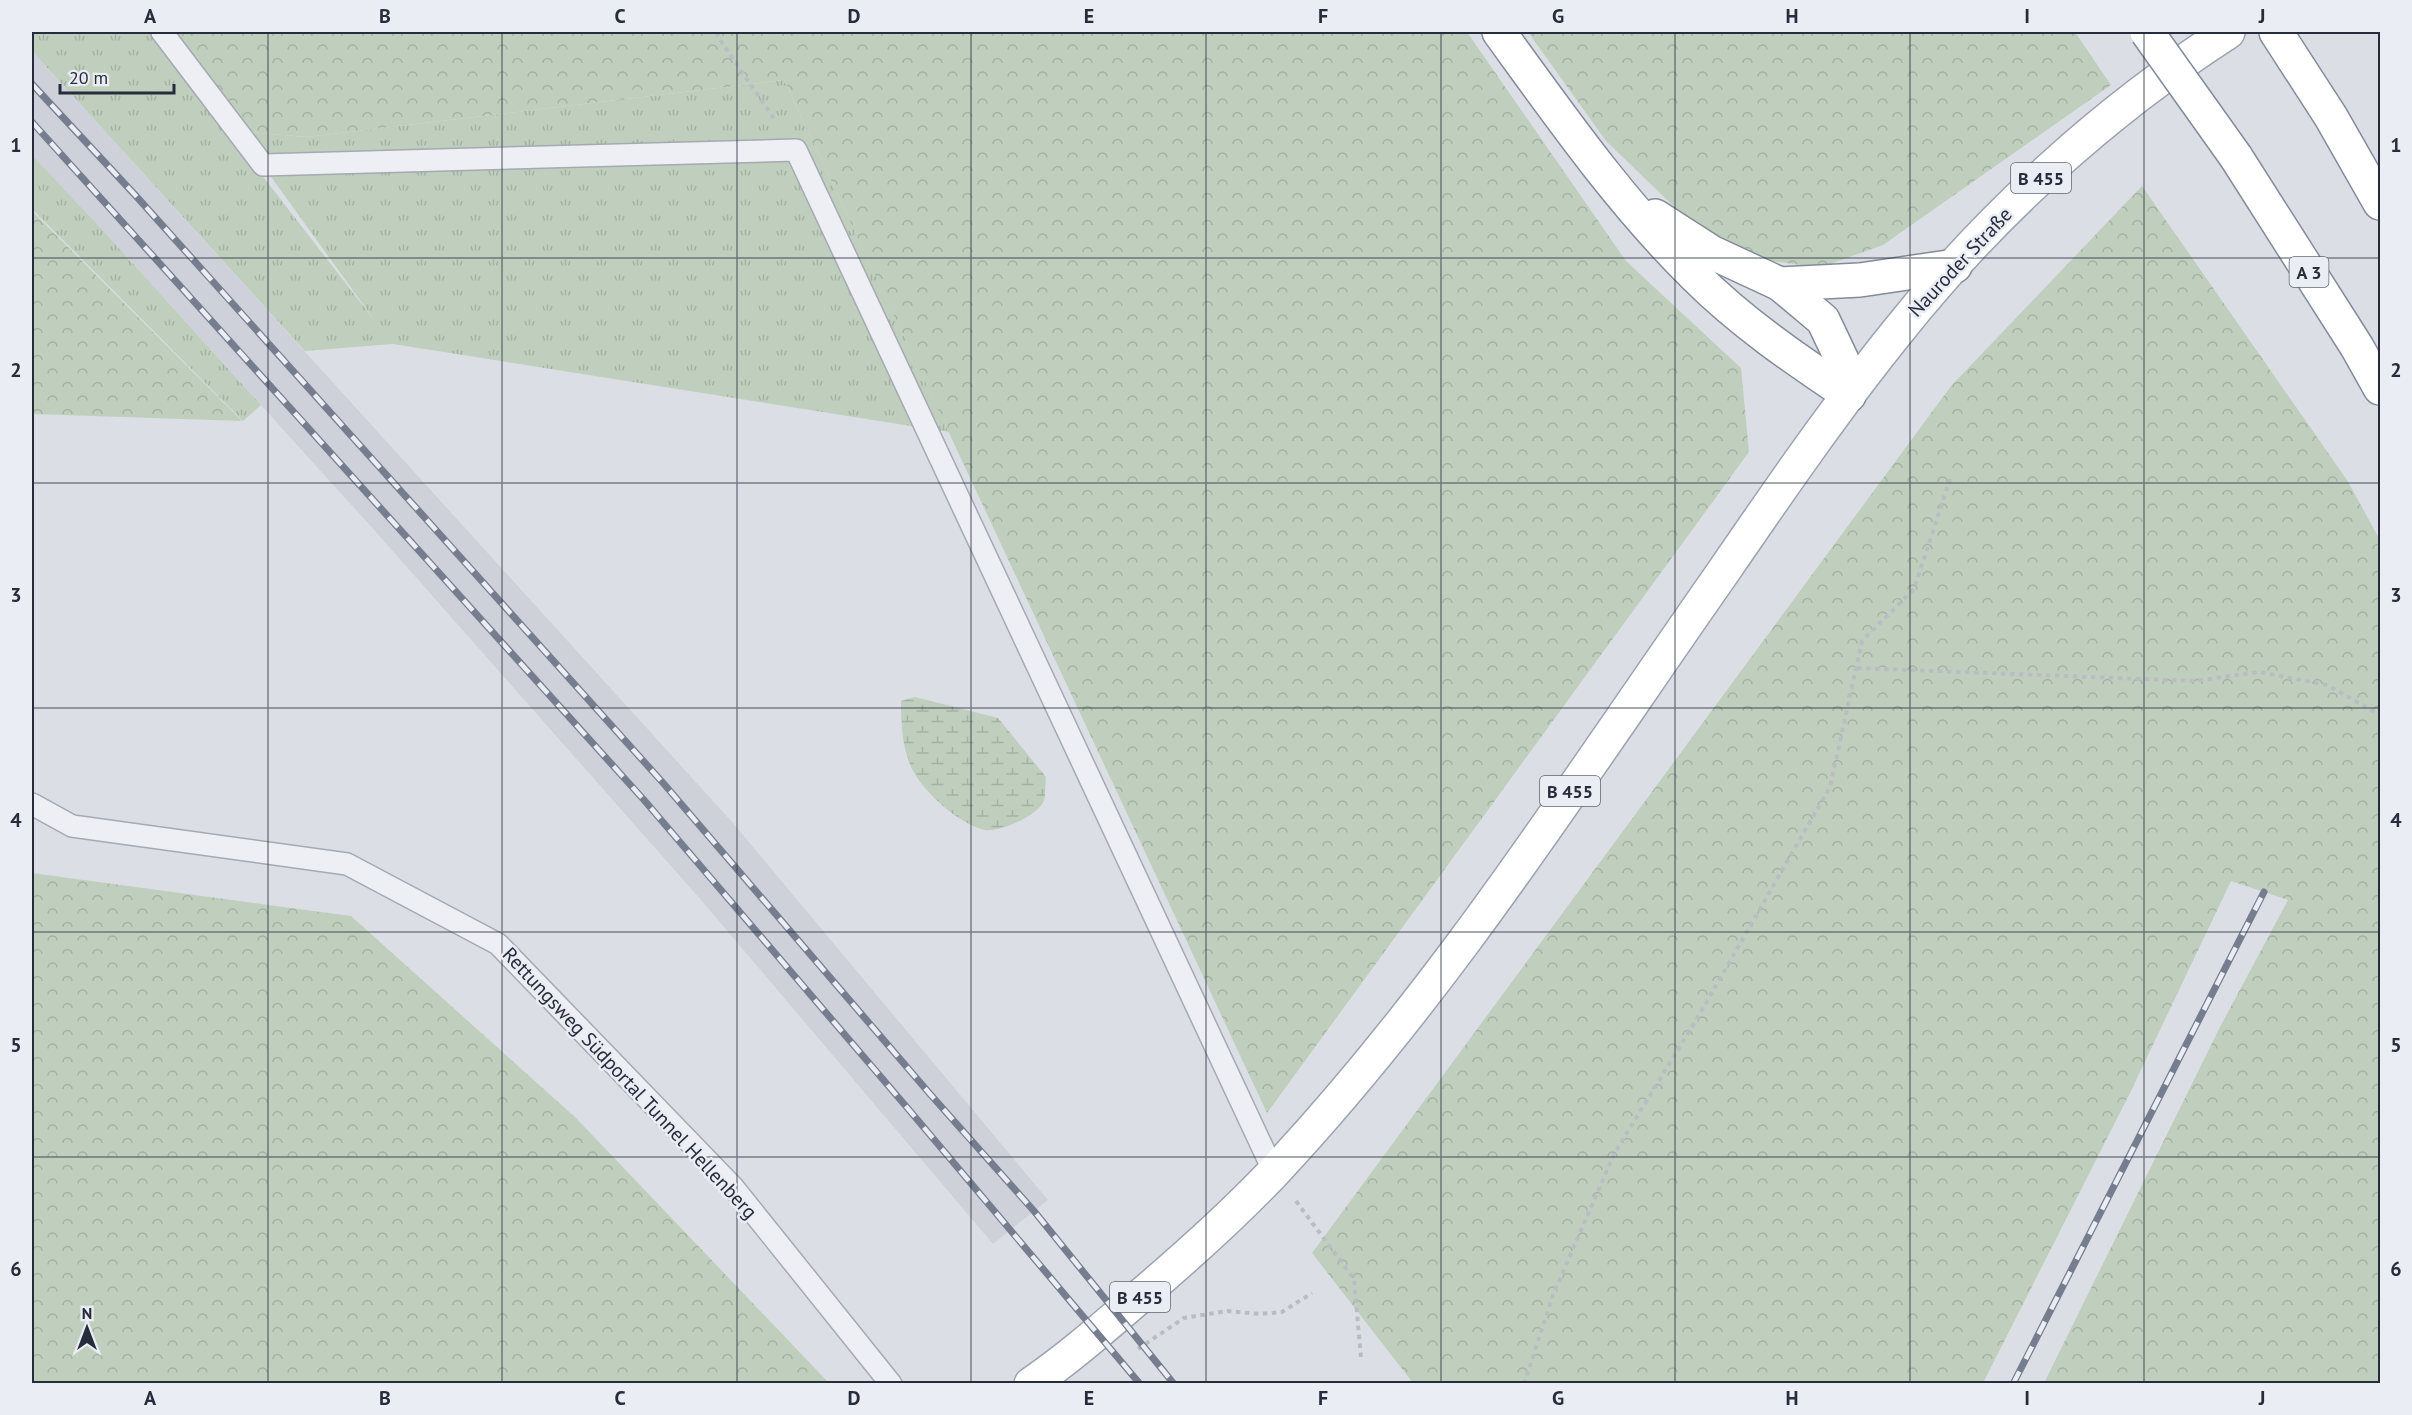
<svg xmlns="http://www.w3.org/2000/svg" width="2412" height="1415" font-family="'PT Sans',sans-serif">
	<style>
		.built { fill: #ced1da }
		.grass { fill: url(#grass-tufts) }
		.forest { fill: url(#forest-crowns) }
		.wetland { fill: url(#wetland-marsh) }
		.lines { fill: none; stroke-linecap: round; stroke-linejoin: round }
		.service-casing { stroke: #a5a9b2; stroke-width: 24 }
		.primary-casing { stroke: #9ba2b1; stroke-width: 36 }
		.motorway-casing { stroke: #838b9b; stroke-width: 36 }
		.path { stroke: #babcc4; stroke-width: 4; stroke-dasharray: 4.5 4.5; stroke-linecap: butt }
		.service { stroke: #eeeff4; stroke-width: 21 }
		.primary { stroke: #fff; stroke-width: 33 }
		.motorway { stroke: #fff; stroke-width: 33 }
		.rail-casing { stroke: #757d8e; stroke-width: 7 }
		.rail { stroke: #eaedf3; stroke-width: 4.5; stroke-dasharray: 14; stroke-linecap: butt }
		.motorway-bridge-casing { stroke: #838b9b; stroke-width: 36; stroke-linecap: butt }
		.motorway-bridge { stroke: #fff; stroke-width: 33 }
		.grid { fill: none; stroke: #262c3b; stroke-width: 1.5; stroke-opacity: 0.55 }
		.labels { text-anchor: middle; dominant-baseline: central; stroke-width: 5; stroke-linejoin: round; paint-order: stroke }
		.shield { fill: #eaedf3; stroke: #616672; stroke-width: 1.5 }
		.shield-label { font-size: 18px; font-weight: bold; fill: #262c3b }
		.street-label { font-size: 20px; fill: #262c3b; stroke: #eaedf3 }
		.neatline { fill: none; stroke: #262c3b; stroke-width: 2 }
		.grid-label { font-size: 20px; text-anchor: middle; font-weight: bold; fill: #262c3b }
	</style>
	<defs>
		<pattern id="grass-tufts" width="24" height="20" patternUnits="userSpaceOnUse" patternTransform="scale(1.5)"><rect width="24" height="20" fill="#c0cfbd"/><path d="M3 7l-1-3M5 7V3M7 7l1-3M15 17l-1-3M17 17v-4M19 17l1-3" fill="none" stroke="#a5b2a3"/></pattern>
		<pattern id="forest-crowns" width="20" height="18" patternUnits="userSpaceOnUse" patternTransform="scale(1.5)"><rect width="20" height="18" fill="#c0cfbd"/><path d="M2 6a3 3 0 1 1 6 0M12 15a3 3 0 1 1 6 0" fill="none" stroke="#a5b2a3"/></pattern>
		<pattern id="wetland-marsh" width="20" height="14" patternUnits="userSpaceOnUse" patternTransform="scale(1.5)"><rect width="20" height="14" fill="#c0cfbd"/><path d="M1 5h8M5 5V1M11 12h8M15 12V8" fill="none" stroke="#a5b2a3"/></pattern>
	</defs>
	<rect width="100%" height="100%" fill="#dbdfe5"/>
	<path class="built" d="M32,51L733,823L1048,1200L993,1244L701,900L375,531L97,224L32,155Z"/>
	<g class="grass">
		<path d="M32,32H151L375,321L238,131L307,137L784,80L949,432L393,344L305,351L32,51Z"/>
		<path d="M32,155L97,224L261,405L243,421L32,209Z"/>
	</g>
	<g class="forest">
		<path d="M167,32H1467L1626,261L1741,368L1749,452L1267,1113L784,80L307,137L238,131Z"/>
		<path d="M1528,32H2075L2111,85L1883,245L1819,268L1759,259L1688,220L1606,141Z"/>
		<path d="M2142,186L2347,480L2380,540V1383H2044L2221,1025L2288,900L2231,881L2130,1093L1983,1383H1413L1312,1253L1951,386Z"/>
		<path d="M32,211L242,421L32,414Z"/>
		<path d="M32,873L351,916L576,1118L829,1383H32Z"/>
	</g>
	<path class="wetland" d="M915,697L998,718L1046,777C1045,785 1046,793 1044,800C1040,815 999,833 985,830C959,824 924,793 912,769C902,748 901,724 901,701Z"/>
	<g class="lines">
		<defs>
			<g id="service">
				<path d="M162,32L263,165L796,150L1274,1172"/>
				<path d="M32,804L72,826L347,864L498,944L733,1187L891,1384"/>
			</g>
			<path id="primary" d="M1031,1384C1069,1358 1103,1328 1138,1298C1184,1259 1230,1218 1272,1174C1443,992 1578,779 1721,575C1778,492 1835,409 1898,331C1989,216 2105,111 2228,32"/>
			<g id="motorway">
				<path d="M1499,32C1560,116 1620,202 1695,276C1741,322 1795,359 1849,395"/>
				<path d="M2276,32L2331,117L2380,203"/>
				<path d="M2236,157L2357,347L2380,388"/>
				<path d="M1655,216L1711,252L1780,284L1860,280L1955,266"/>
				<path d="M1780,284L1823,320L1842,360L1849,395"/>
			</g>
		</defs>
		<use href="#service" class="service-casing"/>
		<use href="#primary" class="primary-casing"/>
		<use href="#motorway" class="motorway-casing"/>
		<g class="path">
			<path d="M717,32L718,37L775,120"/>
			<path d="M1857,668L2195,681L2259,672L2327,685L2380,715"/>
			<path d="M1296,1201L1354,1279L1361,1358"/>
			<path d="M1138,1349L1184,1318L1227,1311L1260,1314L1282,1312L1312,1293"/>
			<path d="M1524,1384L1553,1295L1614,1154L1695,1022L1830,787L1862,641L1914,589L1950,479"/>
		</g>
		<use href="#service" class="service"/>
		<use href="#primary" class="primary"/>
		<use href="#motorway" class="motorway"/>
		<defs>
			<g id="rail">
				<path d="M32,84L136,196L664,784L930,1094L1034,1211L1174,1384"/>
				<path d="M32,122L644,800L910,1111L1140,1384"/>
				<path d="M2013,1384L2264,892"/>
			</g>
		</defs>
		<use href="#rail" class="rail-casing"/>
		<use href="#rail" class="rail"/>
		<defs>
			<path id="motorway-bridge" d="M2147,32L2236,157"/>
		</defs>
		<use href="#motorway-bridge" class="motorway-bridge-casing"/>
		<use href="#motorway-bridge" class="motorway-bridge"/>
	</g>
	<path class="grid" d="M268,32V1384M502,32V1384M737,32V1384M971,32V1384M1206,32V1384M1441,32V1384M1675,32V1384M1910,32V1384M2144,32V1384M32,258H2380M32,483H2380M32,708H2380M32,932H2380M32,1157H2380"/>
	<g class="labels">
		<g class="shield">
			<rect x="2011" y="163" width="60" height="30" rx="4.5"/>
			<rect x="2289.5" y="257" width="39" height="30" rx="4.5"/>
			<rect x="1540" y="776" width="60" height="30" rx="4.5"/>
			<rect x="1110" y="1282" width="60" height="30" rx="4.5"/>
		</g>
		<g class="shield-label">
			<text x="2041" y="178">B 455</text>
			<text x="2309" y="272">A 3</text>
			<text x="1570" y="791">B 455</text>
			<text x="1140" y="1297">B 455</text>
		</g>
		<g class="street-label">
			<text transform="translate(1960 262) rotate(-47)">Nauroder Straße</text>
			<text transform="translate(630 1083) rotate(47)">Rettungsweg Südportal Tunnel Hellenberg</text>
		</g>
	</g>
	<rect width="2412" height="1415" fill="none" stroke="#eaedf3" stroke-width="66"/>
	<g transform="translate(87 1328)" stroke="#eaedf3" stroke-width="4.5" paint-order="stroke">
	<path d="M0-4.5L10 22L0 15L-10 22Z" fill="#262c3b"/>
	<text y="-9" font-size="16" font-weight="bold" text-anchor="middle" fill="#262c3b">N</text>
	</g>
	<path d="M60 84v9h114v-9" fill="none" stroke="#262c3b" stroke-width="3"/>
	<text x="69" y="84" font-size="18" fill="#262c3b" stroke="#eaedf3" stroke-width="4.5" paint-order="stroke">20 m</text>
	<rect x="33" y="33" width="2346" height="1349" class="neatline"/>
	<g class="grid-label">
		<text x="150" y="23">A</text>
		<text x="385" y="23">B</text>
		<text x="620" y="23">C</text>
		<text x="854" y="23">D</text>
		<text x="1089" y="23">E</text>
		<text x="1323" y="23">F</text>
		<text x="1558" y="23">G</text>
		<text x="1792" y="23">H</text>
		<text x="2027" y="23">I</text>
		<text x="2262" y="23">J</text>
		<text x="16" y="152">1</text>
		<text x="2396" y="152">1</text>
		<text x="16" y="377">2</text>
		<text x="2396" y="377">2</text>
		<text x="16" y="602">3</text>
		<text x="2396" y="602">3</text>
		<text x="16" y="827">4</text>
		<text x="2396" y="827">4</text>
		<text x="16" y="1052">5</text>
		<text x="2396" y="1052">5</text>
		<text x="16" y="1276">6</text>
		<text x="2396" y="1276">6</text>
		<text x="150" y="1405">A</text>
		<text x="385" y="1405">B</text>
		<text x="620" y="1405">C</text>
		<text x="854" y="1405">D</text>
		<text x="1089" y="1405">E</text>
		<text x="1323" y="1405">F</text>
		<text x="1558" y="1405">G</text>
		<text x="1792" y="1405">H</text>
		<text x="2027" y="1405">I</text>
		<text x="2262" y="1405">J</text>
	</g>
</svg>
